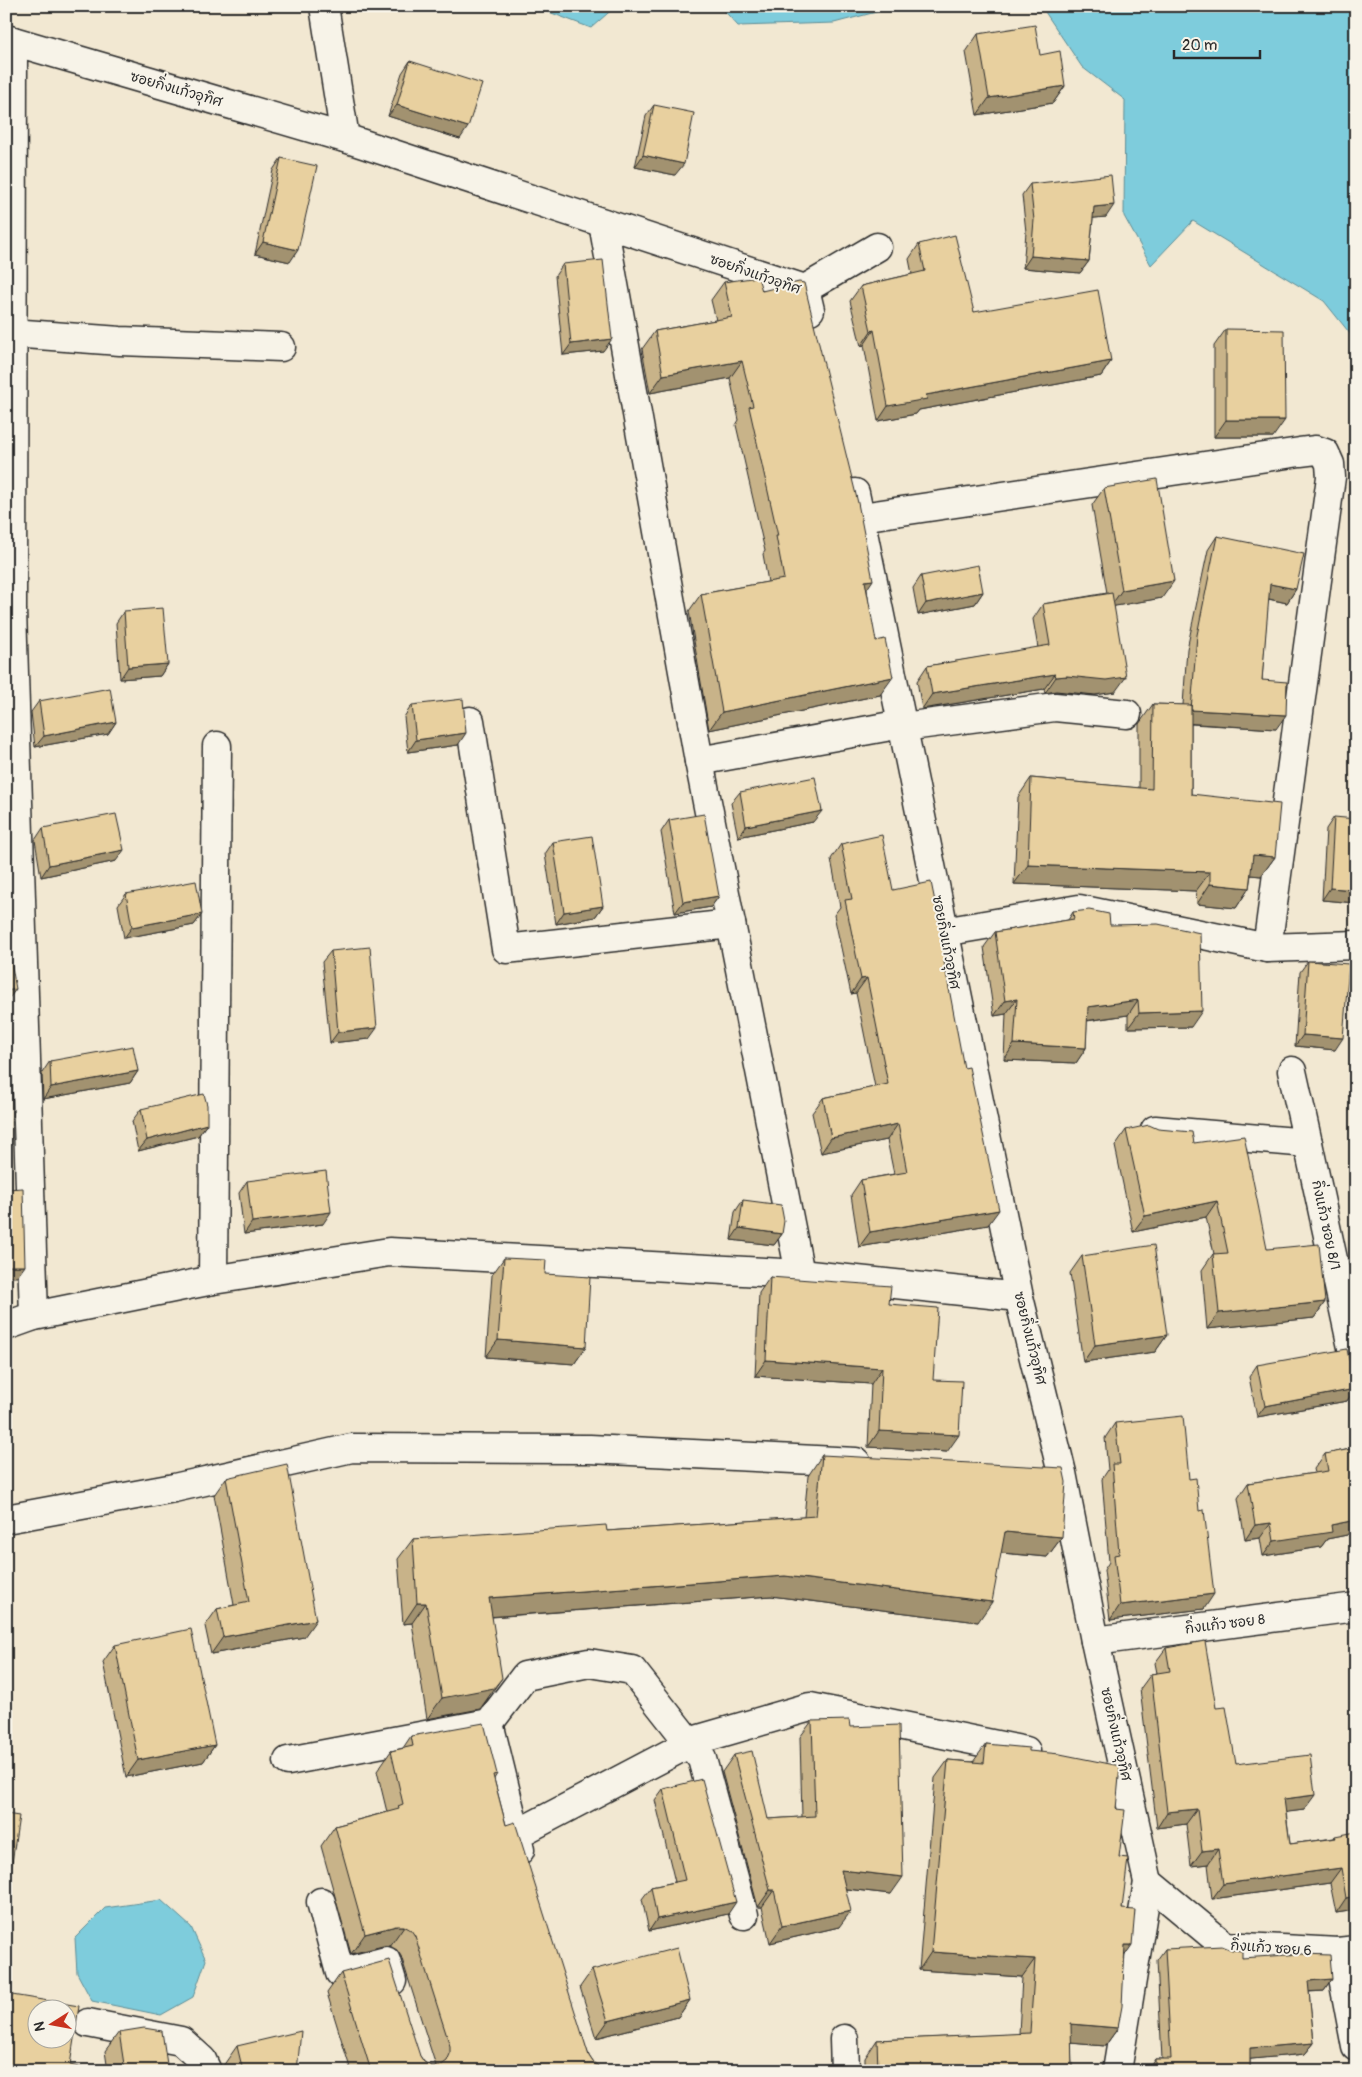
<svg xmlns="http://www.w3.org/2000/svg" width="1362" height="2077" font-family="Pangolin,'Playpen Sans Thai',sans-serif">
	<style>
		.water { fill: #7eccdc; stroke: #5d8c95 }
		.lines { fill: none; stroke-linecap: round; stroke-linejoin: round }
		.minor-casing { stroke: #2b2b2b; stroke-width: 31 }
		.minor { stroke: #f7f3e8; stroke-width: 28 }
		.wall { fill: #c8b389; stroke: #2b2b2b }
		.shaded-wall { fill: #a2926f; stroke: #2b2b2b }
		.building { fill: #e8d09f; stroke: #2b2b2b; fill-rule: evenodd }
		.labels { text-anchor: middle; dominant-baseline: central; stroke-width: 4; stroke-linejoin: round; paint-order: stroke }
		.street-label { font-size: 14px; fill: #2b2b2b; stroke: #f7f3e8 }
	</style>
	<rect width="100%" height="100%" fill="#f2e8d2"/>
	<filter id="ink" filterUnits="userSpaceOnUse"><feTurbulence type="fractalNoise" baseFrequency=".02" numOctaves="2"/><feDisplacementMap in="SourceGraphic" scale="10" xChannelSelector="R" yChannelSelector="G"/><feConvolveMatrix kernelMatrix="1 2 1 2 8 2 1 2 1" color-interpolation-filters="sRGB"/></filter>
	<g filter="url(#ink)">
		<g class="water">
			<path d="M533,6H616L591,28Z"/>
			<path d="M720,6H899L834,23L738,26Z"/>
			<path d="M1041,6H1356V341L1324,301L1193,221L1151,265L1124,216L1125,100L1082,67Z"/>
			<path d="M161,1900L191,1927L206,1960L193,1997L161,2015L92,2001L77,1973L75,1938L105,1908Z"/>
		</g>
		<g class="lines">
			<defs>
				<g id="minor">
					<path d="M324,6L345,138L805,289L810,310"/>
					<path d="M6,39L345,138"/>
					<path d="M13,41L12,610L34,1316"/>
					<path d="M603,223L699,761L800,1274"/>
					<path d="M805,289L877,247"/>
					<path d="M11,333L120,341L281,347"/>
					<path d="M855,493L1019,1297L1062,1473L1095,1641L1148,1882L1117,2071"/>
					<path d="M861,517L1300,452L1316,450L1325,453L1330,464L1331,477L1267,948"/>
					<path d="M470,721L506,949L731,924"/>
					<path d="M903,727L1055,707L1127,714"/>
					<path d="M699,761L902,724"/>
					<path d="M943,932L1079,909L1267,948L1356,945"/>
					<path d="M1155,1130L1308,1143L1292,1071"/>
					<path d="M1308,1143L1356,1366"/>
					<path d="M213,1280L217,746"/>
					<path d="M6,1326L34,1316L213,1280L389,1252L800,1274L1019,1297"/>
					<path d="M6,1519L174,1488L352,1448L590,1449L856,1462"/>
					<path d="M1095,1641L1356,1607"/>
					<path d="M489,1723L520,1850"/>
					<path d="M288,1761L489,1723L525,1676L589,1663L632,1670L702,1759L744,1915"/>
					<path d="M515,1835L696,1740L810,1707L1026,1751"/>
					<path d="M1148,1882L1225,1946L1338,1952L1356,1950"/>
					<path d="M321,1902L340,1973L386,1961L392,1981"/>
					<path d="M1338,1952L1356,2047"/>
					<path d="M88,2023L181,2041L202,2060L207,2071"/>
					<path d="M844,2039L845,2071"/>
				</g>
			</defs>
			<use href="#minor" class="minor-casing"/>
			<use href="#minor" class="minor"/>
		</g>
		<g class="wall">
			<path d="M978,34L1040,55L1065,86L1053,103L977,115L966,52Z"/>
			<path d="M410,61L460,139L388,116L402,73Z"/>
			<path d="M654,105L675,175L635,167L646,116Z"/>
			<path d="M281,158L290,262L255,254L273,170Z"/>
			<path d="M1030,184L1106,217L1093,218L1089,261L1080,273L1023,268L1026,232L1022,195Z"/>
			<path d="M919,244L974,312L1111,361L1101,376L919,410L916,414L878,421L864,345L861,346L850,301L861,286L912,274L909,259Z"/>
			<path d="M563,264L603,351L563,355L555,276Z"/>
			<path d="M724,282L762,291L867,589L880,695L709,730L689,611L701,594L768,582L763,554L765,551L736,425L739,420L730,378L650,393L642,349L655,331L716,320L711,300Z"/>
			<path d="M1226,329L1273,437H1214V346Z"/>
			<path d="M1104,488L1162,598L1114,606L1115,692L1095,695L1056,691L1045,693L1044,689L922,709L917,681L927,666L1038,648L1033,619L1043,604L1107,593L1092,505Z"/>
			<path d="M1217,536L1296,589L1287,603L1268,599L1262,680L1276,729L1191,724V794L1275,857L1261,876L1251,875L1249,888L1236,908L1197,904L1196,891L1014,884L1018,797L1031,778L1139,788V724L1153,704L1183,705L1187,649L1208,550Z"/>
			<path d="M921,576L983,592L975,604L918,615L913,588Z"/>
			<path d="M124,611L168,664L160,676L120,679L116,623Z"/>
			<path d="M39,701L116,722L108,734L35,747L31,712Z"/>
			<path d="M412,705L458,745L408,752L404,717Z"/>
			<path d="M740,792L813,822L738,837L731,803Z"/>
			<path d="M1334,817L1356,903L1322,900L1326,829Z"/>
			<path d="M669,820L719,896L711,907L675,913L661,832Z"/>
			<path d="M43,828L116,861L41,877L35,840Z"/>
			<path d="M553,842L603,906L595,917L556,924L545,854Z"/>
			<path d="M841,844L893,890L947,961L944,965L988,1225L859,1247L851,1195L861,1180L894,1174L887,1140L821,1153L812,1113L823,1098L875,1087L856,993L851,994L834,915L840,907L831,859Z"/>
			<path d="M126,894L202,914L194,925L124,938L118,905Z"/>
			<path d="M1073,912L1110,925L1191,1027L1128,1028V1015L1087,1021L1086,1048L1076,1063L1004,1060L1006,1014L994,1016L984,947L995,932L1068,920Z"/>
			<path d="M331,951L369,1039L330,1043L322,962Z"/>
			<path d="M1308,961L1335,1050L1295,1046L1300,972Z"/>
			<path d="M50,1061L138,1071L130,1083L43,1099L42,1073Z"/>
			<path d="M141,1109L207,1124L198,1136L138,1151L132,1121Z"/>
			<path d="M1126,1130L1194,1143L1267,1249L1325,1302L1314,1318L1207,1329L1202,1270L1213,1254H1214L1206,1217L1133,1232L1115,1146Z"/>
			<path d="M247,1181L323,1224L244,1234L239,1193Z"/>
			<path d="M743,1200L782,1234L774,1245L731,1240L735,1212Z"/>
			<path d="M1082,1256L1167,1335L1155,1352L1083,1362L1070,1273Z"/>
			<path d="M504,1258L545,1274L586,1347L574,1364L486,1357L492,1275Z"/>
			<path d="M770,1277L889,1304L933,1380L947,1452L868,1447L871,1384L755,1376L759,1293Z"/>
			<path d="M1257,1365L1355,1389L1347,1401L1257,1417L1249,1377Z"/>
			<path d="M1115,1423L1189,1479L1204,1609L1110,1620L1104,1570L1109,1562L1102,1479L1108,1470L1105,1438Z"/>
			<path d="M1356,1448V1505L1347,1535L1327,1539L1321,1547L1263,1556L1260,1538L1245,1540L1238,1498L1248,1483L1315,1473L1314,1469L1325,1454Z"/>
			<path d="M822,1455L1062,1537L1047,1557L1001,1553L978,1622L771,1596L492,1617L488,1699L480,1709L427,1719L412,1623L403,1624L398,1559L413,1539L607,1531L804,1517L808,1476Z"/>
			<path d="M226,1478L304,1637L211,1654L205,1626L217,1609L234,1605L214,1495Z"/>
			<path d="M115,1645L215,1745L203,1762L126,1777L103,1662Z"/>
			<path d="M1166,1648L1216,1708L1236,1764L1304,1810L1286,1812L1290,1844L1334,1838L1335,1836L1356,1910L1336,1913L1330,1883L1212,1899L1208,1864L1191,1866L1186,1824L1157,1828L1140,1689L1151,1674L1157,1673L1155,1663Z"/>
			<path d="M812,1721L850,1727L891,1894L846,1889L839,1927L770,1943L762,1907H758L722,1772L734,1755L768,1819L802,1817L800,1737Z"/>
			<path d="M411,1736L497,1774L494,1779L506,1825L589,2056L593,2062L600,2071H351L327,1993L341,1973L420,2056L424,2062L431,2066H436L401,1956L397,1950L390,1946H383L351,1954L321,1846L335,1826L387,1812L377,1771L391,1751L403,1748Z"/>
			<path d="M986,1744L1029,1751L1116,1809L1125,1955L1118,2028L1105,2046L1071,2043L1072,2071H865V2058L877,2040L1019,2034L1022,1977L919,1970L935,1778L948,1760L973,1762Z"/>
			<path d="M663,1789L728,1914L649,1931L642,1899L651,1887L675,1882L655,1800Z"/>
			<path d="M1165,1949L1242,1958L1332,1979L1324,1991L1309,1992L1314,2043L1305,2054L1250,2059V2071H1147L1155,2059H1162L1157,1960Z"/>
			<path d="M592,1970L690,2000L678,2017L596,2038L580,1987Z"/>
			<path d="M119,2032L168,2071H108L105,2051Z"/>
			<path d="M237,2046L297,2071H224L223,2066Z"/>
		</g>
		<g class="shaded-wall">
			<path d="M1065,86L1053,103L977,115L989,98Z"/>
			<path d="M397,105L468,127L460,139L388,116Z"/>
			<path d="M643,155L684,164L675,175L635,167Z"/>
			<path d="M1114,205L1106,217L1085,219L1094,207Z"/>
			<path d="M263,242L298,250L290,262L255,254Z"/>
			<path d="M1031,256L1089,261L1080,273L1023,268Z"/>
			<path d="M874,330L864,345L861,346L871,331Z"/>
			<path d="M612,339L603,351L563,355L571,344Z"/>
			<path d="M742,361L730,378L650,393L663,375Z"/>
			<path d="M1111,361L1101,376L919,410L916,414L878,421L888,406L926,395Z"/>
			<path d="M1226,420H1285L1273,437H1214Z"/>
			<path d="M873,580L861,598L865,581Z"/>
			<path d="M1174,581L1162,598L1110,607L1122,590Z"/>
			<path d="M1270,584L1296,589L1287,603L1260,597Z"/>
			<path d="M983,592L975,604L918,615L926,603Z"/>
			<path d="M168,664L160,676L120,679L128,667Z"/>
			<path d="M1055,674L1044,689L922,709L932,694Z"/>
			<path d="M1067,676L1126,677L1115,692L1095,695L1056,691L1045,693L1056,677Z"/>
			<path d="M893,677L880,695L709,730L722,712Z"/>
			<path d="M1191,710L1286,715L1276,729L1182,723Z"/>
			<path d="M116,722L108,734L35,747L44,736Z"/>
			<path d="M466,733L458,745L408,752L416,740Z"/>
			<path d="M822,811L813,822L738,837L746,826Z"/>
			<path d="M124,850L116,861L41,877L49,865Z"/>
			<path d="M1253,855L1275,857L1261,876L1239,874Z"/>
			<path d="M1028,865L1210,872L1196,891L1014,884Z"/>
			<path d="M1210,884L1249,888L1236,908L1197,904Z"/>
			<path d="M1330,888L1356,890V903L1322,900Z"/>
			<path d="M719,896L711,907L675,913L683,902Z"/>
			<path d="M603,906L595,917L556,924L564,912Z"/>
			<path d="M202,914L194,925L124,938L132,927Z"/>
			<path d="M867,978L856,993L851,994L861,979Z"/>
			<path d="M16,989L8,1000L6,1001V991Z"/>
			<path d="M1017,999L1006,1014L994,1016L1005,1001Z"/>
			<path d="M1138,1000L1128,1015L1077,1022L1088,1007Z"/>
			<path d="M1202,1011L1191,1027L1128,1028L1139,1013Z"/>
			<path d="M377,1028L369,1039L330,1043L338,1032Z"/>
			<path d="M1303,1035L1343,1038L1335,1050L1295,1046Z"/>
			<path d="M1014,1044L1086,1048L1076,1063L1004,1060Z"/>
			<path d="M138,1071L130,1083L43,1099L51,1087Z"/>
			<path d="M207,1124L198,1136L138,1151L147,1140Z"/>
			<path d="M898,1124L887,1140L821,1153L831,1138Z"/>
			<path d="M1217,1201L1206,1217L1133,1232L1145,1216Z"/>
			<path d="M999,1210L988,1225L859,1247L870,1232Z"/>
			<path d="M331,1212L323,1224L244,1234L252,1222Z"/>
			<path d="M739,1228L782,1234L774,1245L731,1240Z"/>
			<path d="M6,1266H25L17,1277H6Z"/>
			<path d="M1325,1302L1314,1318L1207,1329L1219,1313Z"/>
			<path d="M1167,1335L1155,1352L1083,1362L1095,1345Z"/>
			<path d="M498,1340L586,1347L574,1364L486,1357Z"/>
			<path d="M766,1360L882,1368L871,1384L755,1376Z"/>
			<path d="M1355,1389L1347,1401L1257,1417L1265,1406Z"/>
			<path d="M879,1431L959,1435L947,1452L868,1447Z"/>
			<path d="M1356,1492V1505L1342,1508L1353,1493Z"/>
			<path d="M1356,1520V1523L1347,1535L1327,1539L1321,1547L1263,1556L1274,1541L1331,1525Z"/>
			<path d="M1271,1523L1260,1538L1245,1540L1255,1525Z"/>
			<path d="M1005,1532L1062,1537L1047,1557L991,1552Z"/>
			<path d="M785,1576L992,1602L978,1622L771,1596L474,1618L489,1598Z"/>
			<path d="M1214,1594L1204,1609L1110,1620L1120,1605Z"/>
			<path d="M417,1603H426L412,1623L403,1624Z"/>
			<path d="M316,1620L304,1637L211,1654L223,1637Z"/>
			<path d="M502,1678L480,1709L427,1719L442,1698Z"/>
			<path d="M215,1745L203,1762L126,1777L138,1760Z"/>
			<path d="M1315,1795L1304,1810L1274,1814L1284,1799Z"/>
			<path d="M1197,1809L1186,1824L1157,1828L1167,1812Z"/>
			<path d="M1218,1849L1208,1864L1191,1866L1202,1851Z"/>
			<path d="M1341,1868L1330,1883L1212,1899L1223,1884Z"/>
			<path d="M841,1870L903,1877L891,1894L829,1887Z"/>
			<path d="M770,1890H774L762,1907H758Z"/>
			<path d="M1356,1896V1910L1336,1913L1346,1898Z"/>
			<path d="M736,1902L728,1914L649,1931L657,1919Z"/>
			<path d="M851,1911L839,1927L770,1943L782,1926Z"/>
			<path d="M396,1926H404L390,1946H383L351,1954L365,1934Z"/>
			<path d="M1125,1945H1132L1119,1964Z"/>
			<path d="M931,1952L1035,1959L1022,1977L919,1970Z"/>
			<path d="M1332,1979L1324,1991L1300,1992L1308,1981Z"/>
			<path d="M690,2000L678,2017L596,2038L608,2021Z"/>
			<path d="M1071,2024L1118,2028L1105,2046L1058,2042Z"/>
			<path d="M1314,2043L1305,2054L1242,2060L1250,2048Z"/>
		</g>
		<g class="building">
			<path d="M1035,25L1040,55L1060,51L1065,86L989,98L978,34Z"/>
			<path d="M410,61L482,84L468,127L397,105Z"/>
			<path d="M654,105L694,113L684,164L643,155Z"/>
			<path d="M281,158L317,166L298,250L263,242Z"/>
			<path d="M1111,175L1114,205L1094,207L1089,261L1031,256L1034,220L1030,184Z"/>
			<path d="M955,235L974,312L1098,290L1111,361L926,395L927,399L888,406L874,330L871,331L861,286L925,271L919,244Z"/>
			<path d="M603,260L612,339L571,344L563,264Z"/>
			<path d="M758,277L762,291L799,282L804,283L858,503L873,580L865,581L876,641L885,639L893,677L722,712L701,594L784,579L776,536H778L749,407L753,406L742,361L663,375L655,331L732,317L724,282Z"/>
			<path d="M1226,329L1284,330L1285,420H1226Z"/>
			<path d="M1157,479L1174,581L1122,590L1104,488Z"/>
			<path d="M1217,536L1304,554L1296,589L1270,584L1262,680L1287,682L1286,715L1191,710L1197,635Z"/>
			<path d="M978,565L983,592L926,603L921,576Z"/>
			<path d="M1112,593L1126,677L1106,680L1067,676L1056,677L1055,674L932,694L927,666L1050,645L1043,604Z"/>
			<path d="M163,608L168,664L128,667L124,611Z"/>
			<path d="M110,688L116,722L44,736L39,701Z"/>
			<path d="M463,699L466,733L416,740L412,705Z"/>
			<path d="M1153,704L1191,705V794L1280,804L1275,857L1253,855L1249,888L1210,884V872L1028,865L1031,778L1152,789Z"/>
			<path d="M815,777L822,811L746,826L740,792Z"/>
			<path d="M116,814L124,850L49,865L43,828Z"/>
			<path d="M704,814L719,896L683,902L669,820Z"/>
			<path d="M1334,817L1356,819V890L1330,888Z"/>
			<path d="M882,835L893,890L931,882L947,961L944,962L964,1068L969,1067L999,1210L870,1232L861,1180L907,1172L898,1124L831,1138L823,1098L888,1084L867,978L861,979L845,900L852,899L841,844Z"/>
			<path d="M592,836L603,906L564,912L553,842Z"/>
			<path d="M196,881L202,914L132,927L126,894Z"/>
			<path d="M1089,910L1109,914L1110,925L1158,924L1200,933L1202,1011L1139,1013L1138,1000L1088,1007L1086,1048L1014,1044L1017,999L1005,1001L995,932L1074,919L1073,912Z"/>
			<path d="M370,947L377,1028L338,1032L331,951Z"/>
			<path d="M6,950H9L16,989L6,991Z"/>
			<path d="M1308,961L1349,964L1343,1038L1303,1035Z"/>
			<path d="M133,1046L138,1071L51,1087L50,1061Z"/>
			<path d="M204,1094L207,1105V1124L147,1140L141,1109Z"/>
			<path d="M1149,1125L1158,1129L1192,1132L1194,1143L1244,1136L1267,1249L1319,1244L1325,1302L1219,1313L1213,1254L1228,1253L1217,1201L1145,1216L1126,1130Z"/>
			<path d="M326,1171L331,1212L252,1222L247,1181Z"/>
			<path d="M23,1188L25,1266H6V1189Z"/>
			<path d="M743,1200L781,1205L784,1221L782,1234L739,1228Z"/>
			<path d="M1154,1245L1167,1335L1095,1345L1082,1256Z"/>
			<path d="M504,1258L546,1260L545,1274L590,1277L586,1347L498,1340Z"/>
			<path d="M770,1277L891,1286L889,1304L938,1308L933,1380L962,1381L959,1435L879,1431L882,1368L766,1360Z"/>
			<path d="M1347,1349L1355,1389L1265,1406L1257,1365Z"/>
			<path d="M1183,1416L1189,1479L1196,1478L1199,1511L1204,1510L1214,1594L1120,1605L1114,1555L1119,1554L1112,1464H1120L1115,1423Z"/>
			<path d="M1356,1448V1492L1353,1493L1356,1509V1520L1331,1525L1332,1532L1274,1541L1271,1523L1255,1525L1248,1483L1328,1471L1325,1454Z"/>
			<path d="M822,1455L1063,1468L1066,1482L1062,1537L1005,1532L992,1602L785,1576L489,1598L502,1678L494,1688L442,1698L426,1603H417L413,1539L606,1525L607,1531L816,1516Z"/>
			<path d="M287,1464L316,1620L223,1637L217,1609L249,1602L226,1478Z"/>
			<path d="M191,1629L215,1745L138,1760L115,1645Z"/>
			<path d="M1205,1641L1216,1708L1226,1707L1236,1764L1310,1755L1315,1795L1284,1799L1290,1844L1336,1838L1335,1836L1356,1832V1896L1346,1898L1341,1868L1223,1884L1218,1849L1202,1851L1197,1809L1167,1812L1151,1674L1170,1671L1166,1648Z"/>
			<path d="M849,1720L850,1727L899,1725L903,1877L841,1870L851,1911L782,1926L774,1890H770L734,1755L752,1751L768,1819L815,1816L812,1721Z"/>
			<path d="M484,1723L497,1774L493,1775L506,1825L515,1822L589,2056L593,2062L598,2066L600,2071H371L341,1973L389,1960L420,2056L424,2062L431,2066H440L447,2061L450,2054V2046L415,1936L411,1930L404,1926H396L365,1934L335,1826L399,1809L398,1806L403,1804L391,1751L413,1746L411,1736Z"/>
			<path d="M986,1744L1029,1748V1751L1060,1754L1120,1766L1116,1809L1125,1810L1119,1857L1128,1858L1122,1909L1135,1910L1132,1945H1125L1122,2006L1118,2028L1071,2024L1072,2071H878L877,2040L1030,2033L1035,1959L931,1952L948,1760L984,1763Z"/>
			<path d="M702,1779L736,1902L657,1919L651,1887L685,1880L663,1789Z"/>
			<path d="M6,1814L19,1816L6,1903Z"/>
			<path d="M1222,1946L1232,1950L1242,1951V1958L1302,1954L1330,1955L1332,1979L1308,1981L1314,2043L1250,2048V2071H1155V2059H1171L1165,1949Z"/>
			<path d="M677,1948L690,2000L608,2021L592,1970Z"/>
			<path d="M6,1994L79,2006L70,2065L96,2071H6ZM38,2010H68V2040H38Z"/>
			<path d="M144,2028L162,2031L168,2071H125L119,2032Z"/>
			<path d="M301,2031L297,2071H243L237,2046Z"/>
		</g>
	</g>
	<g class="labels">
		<g class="street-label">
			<text transform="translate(176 89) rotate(16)">ซอยกิ่งแก้วอุทิศ</text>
			<text transform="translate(755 274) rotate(19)">ซอยกิ่งแก้วอุทิศ</text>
			<text transform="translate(946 942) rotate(79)">ซอยกิ่งแก้วอุทิศ</text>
			<text transform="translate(1326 1225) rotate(78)">กิ่งแก้ว ซอย 8/1</text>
			<text transform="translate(1030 1338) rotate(76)">ซอยกิ่งแก้วอุทิศ</text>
			<text transform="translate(1225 1624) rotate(-7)">กิ่งแก้ว ซอย 8</text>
			<text transform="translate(1116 1734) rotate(77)">ซอยกิ่งแก้วอุทิศ</text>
			<text transform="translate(1271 1948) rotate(4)">กิ่งแก้ว ซอย 6</text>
		</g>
	</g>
	<rect width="1362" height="2077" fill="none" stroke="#f7f3e8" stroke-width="25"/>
	<rect x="12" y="12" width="1337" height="2052" fill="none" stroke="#2b2b2b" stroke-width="2" filter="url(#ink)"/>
	<g transform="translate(52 2024) rotate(259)"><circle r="24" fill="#f7f3e8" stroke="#a5a39c"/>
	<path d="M0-4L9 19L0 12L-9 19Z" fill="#c8321e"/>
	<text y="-8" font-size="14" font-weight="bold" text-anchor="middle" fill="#2b2b2b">N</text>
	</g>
	<path d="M1174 50v8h86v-8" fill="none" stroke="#2b2b2b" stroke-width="2.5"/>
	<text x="1182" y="50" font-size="15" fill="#2b2b2b" stroke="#f7f3e8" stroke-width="4" paint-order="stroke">20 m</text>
</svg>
